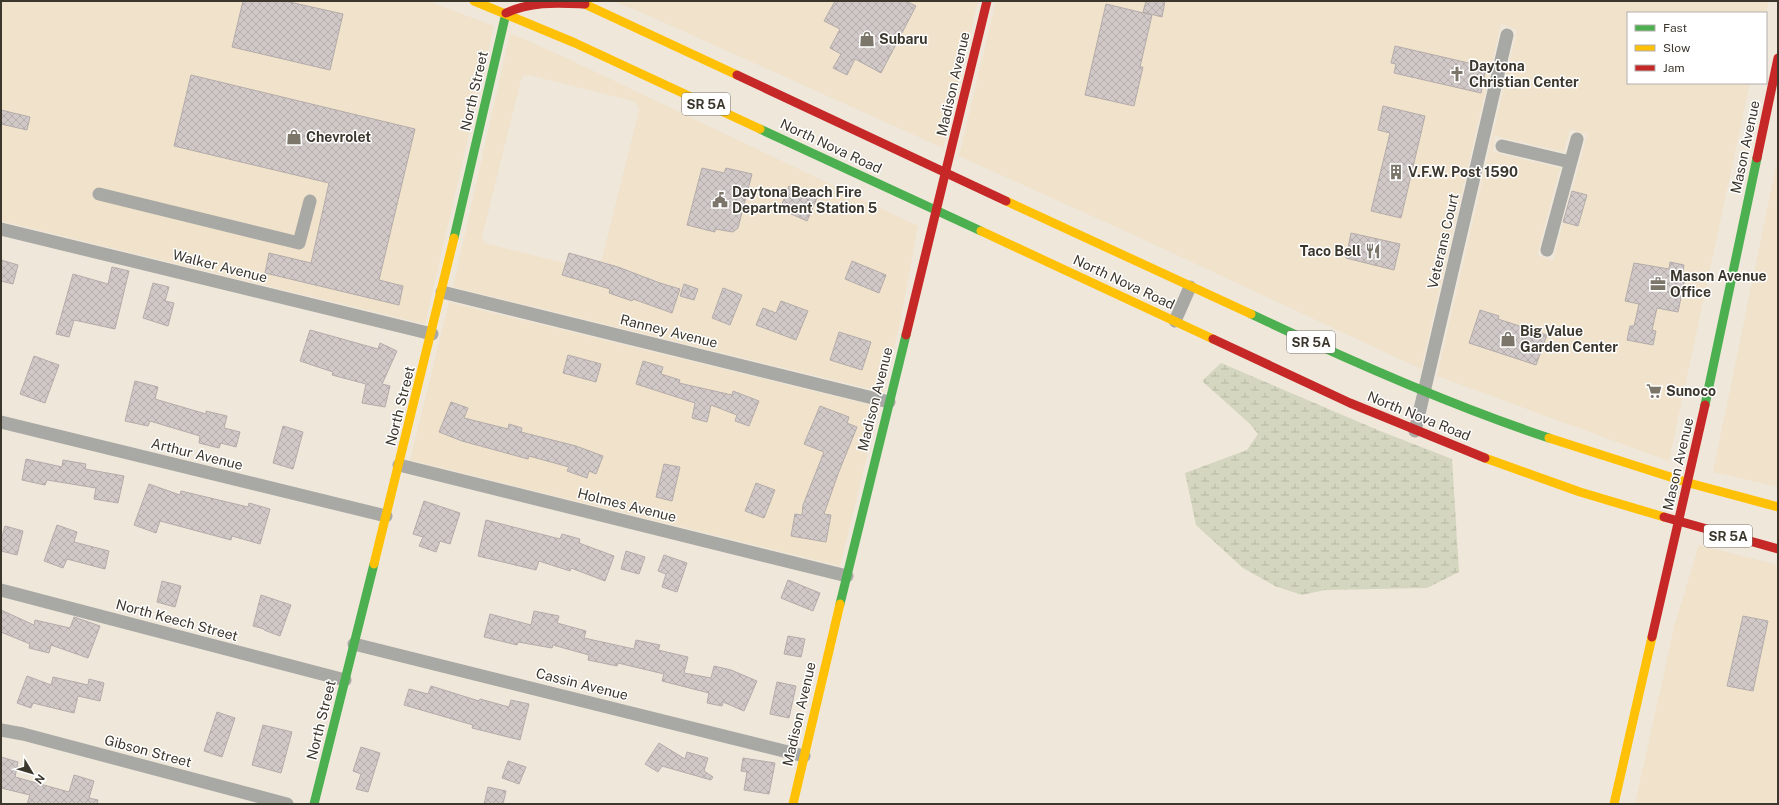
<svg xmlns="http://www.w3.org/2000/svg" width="1779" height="805" font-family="'Public Sans',sans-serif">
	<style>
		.built { fill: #f0e2cb; fill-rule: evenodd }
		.wetland { fill: url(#wetland-marsh) }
		.building { fill: url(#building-cross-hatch); stroke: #b4acaa }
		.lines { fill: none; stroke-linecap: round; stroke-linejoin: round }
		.street { stroke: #a8a8a4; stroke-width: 13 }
		.fast { stroke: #4caf50; stroke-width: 9 }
		.slow { stroke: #ffc107; stroke-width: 9 }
		.jam { stroke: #c62828; stroke-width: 9 }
		.labels { text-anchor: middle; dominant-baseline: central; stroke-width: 3; stroke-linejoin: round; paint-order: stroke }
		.shield { fill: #fff; stroke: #76736c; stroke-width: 1 }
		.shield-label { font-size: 13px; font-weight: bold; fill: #3c372d }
		.poi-label { font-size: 14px; font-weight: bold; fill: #3c372d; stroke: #fff; text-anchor: start }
		.street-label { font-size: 14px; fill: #3c372d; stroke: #fff }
	</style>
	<defs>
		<pattern id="wetland-marsh" width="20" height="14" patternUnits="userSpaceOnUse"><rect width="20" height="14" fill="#d4d6bf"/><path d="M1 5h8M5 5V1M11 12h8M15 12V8" fill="none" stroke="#b7b8a4"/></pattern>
		<pattern id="building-cross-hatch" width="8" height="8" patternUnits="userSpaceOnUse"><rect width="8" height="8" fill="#d0c9c7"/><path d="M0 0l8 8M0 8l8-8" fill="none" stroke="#b4adab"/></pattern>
	</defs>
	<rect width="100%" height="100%" fill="#efe7da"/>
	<g class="built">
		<path d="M1,1H428L494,26L425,324L1,221Z"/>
		<path d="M612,1H978L943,148L645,14Z"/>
		<path d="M996,1H1769L1766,13H1628V83H1750L1669,461L1437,376L1517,30L1501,24L1421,369L1134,235L959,156ZM1570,129L1587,135L1553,261L1537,255L1560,168L1493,152L1495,136L1564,152Z"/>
		<path d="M510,33L562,56L918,226L900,323L883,392L453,287ZM529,75L633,101L638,106L639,110L600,266L592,270L488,244L484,242L482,237L521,80L523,76Z"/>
		<path d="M1778,157V487L1713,472Z"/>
		<path d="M449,302L879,407L840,566L410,460Z"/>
		<path d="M1699,545L1778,565V792L1775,804H1635L1675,624Z"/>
	</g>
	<path class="wetland" d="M1221,363L1380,431L1452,459L1459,572L1427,588L1325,590L1302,595L1275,586L1243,568L1196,525L1185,473L1247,450L1258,434L1250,424L1202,381Z"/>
	<g class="building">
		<path d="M243,1H285L343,14L330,70L232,47Z"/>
		<path d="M835,1H906L916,6L881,73L855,59L847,75L833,68L841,54L830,48L840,29L824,21Z"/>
		<path d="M1146,1H1165L1162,17L1143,12Z"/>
		<path d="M1106,4L1152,15L1140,67H1143L1134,106L1085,95Z"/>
		<path d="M1395,46L1486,67L1481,93L1394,73L1396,64L1391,63Z"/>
		<path d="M191,75L415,129L379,280L403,286L399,305L265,273L269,253L311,263L329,183L174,146Z"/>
		<path d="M1383,106L1425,116L1401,218L1371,211L1390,133L1378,130Z"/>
		<path d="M1,110L30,117L27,130L1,124Z"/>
		<path d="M702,168L724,173L726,168L752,174L738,228L733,232L715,229V232L687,225Z"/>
		<path d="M789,186L817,198L807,221L780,209Z"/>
		<path d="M1572,191L1587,195L1578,226L1563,222Z"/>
		<path d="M1351,233L1400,244L1394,270L1346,258Z"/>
		<path d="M569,253L618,267L660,283L680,289L672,313L633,299L632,301L609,293L610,289L562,275Z"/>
		<path d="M1,260L18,265L13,284L1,281Z"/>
		<path d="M852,261L886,275L879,293L845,279Z"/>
		<path d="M1670,262L1684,265L1682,277L1685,278L1678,312L1657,308L1652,330L1656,331L1653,345L1627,340L1630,326H1634L1639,304L1625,301L1634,263L1669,269Z"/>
		<path d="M112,267L129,271L115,329L74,320L69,337L56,334L73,274L108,284Z"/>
		<path d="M153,283L169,287L165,301L174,303L168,326L143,318Z"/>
		<path d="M684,284L698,289L694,300L680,296Z"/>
		<path d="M723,288L742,295L730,325L712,318Z"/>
		<path d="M781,301L808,311L796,340L756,325L763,308L776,313Z"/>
		<path d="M1480,310L1499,316L1498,319L1547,335L1536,365L1469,343Z"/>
		<path d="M310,330L378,349L380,343L397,351L382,384L390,386L385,407L362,403L366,384L332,375L333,372L300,361Z"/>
		<path d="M839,332L871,342L862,370L830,360Z"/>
		<path d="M568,355L601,364L596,382L563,373Z"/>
		<path d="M34,356L59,365L45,403L20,394Z"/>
		<path d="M643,361L663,367L661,374L680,380L679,383L732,395L733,391L759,401L749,426L735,421L737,415L711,405L707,422L692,418L695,403L636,384Z"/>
		<path d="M135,381L158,387L155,399L206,414V411L227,416L224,428L240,432L236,447L221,443L219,448L199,443L200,436L150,421L148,426L125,421Z"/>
		<path d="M451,402L468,408L464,418L508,429L509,424L522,428L521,432L576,446L603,456L596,474L589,471L587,478L567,471L569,467L529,456L528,459L462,441L439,432Z"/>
		<path d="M820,406L849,417L847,423L857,427L838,474L824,514L831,515L826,542L791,536L795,514L802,515L803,505L824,452L804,444Z"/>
		<path d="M283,426L303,432L293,469L273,463Z"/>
		<path d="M26,459L62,467L63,460L86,464L85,469L124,476L118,503L94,499L96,488L47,480L45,485L22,480Z"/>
		<path d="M664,464L680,467L672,501L656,497Z"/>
		<path d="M756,483L775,490L764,518L745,511Z"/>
		<path d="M149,484L180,495L181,491L248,507L249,503L270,509L260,544L232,536L231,540L160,521L156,533L134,525Z"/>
		<path d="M424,501L460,513L450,544L440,541L436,552L419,546L423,537L413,534Z"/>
		<path d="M486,520L560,539L562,534L580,539L579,543L614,556L605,581L571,568L570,571L539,561L536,570L478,556Z"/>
		<path d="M57,525L77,532L74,542L109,551L105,569L67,559L63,568L44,561Z"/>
		<path d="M5,526L23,531L17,555L1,551V540Z"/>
		<path d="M626,551L645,557L639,574L621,569Z"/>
		<path d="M664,555L687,563L677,592L662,587L666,574L658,571Z"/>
		<path d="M788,580L820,593L813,611L781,598Z"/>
		<path d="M162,581L181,586L175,607L157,602Z"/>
		<path d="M261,595L291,605L280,636L264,630V629L253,626Z"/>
		<path d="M1,610L34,625L35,620L70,628L74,617L100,626L88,658L51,645L49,653L29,648L30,644L1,632Z"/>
		<path d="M534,611L559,616L557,623L586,631L584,638L634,649L636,640L660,645L658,650L688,657L684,673L711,678L714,666L731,670L757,681L744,711L723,702L722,706L707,703L709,693L662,681L664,674L618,663L617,666L588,660L589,655L553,645L552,648L518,642L517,645L484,637L490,614L531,625Z"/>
		<path d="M1743,616L1768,621L1753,691L1727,686Z"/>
		<path d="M788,636L805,639L801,657L784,654Z"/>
		<path d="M27,676L51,685L53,677L88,685L89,679L104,683L100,701L78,696L74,713L33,703L31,708L17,703Z"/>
		<path d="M777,682L796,686L789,718L770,714Z"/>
		<path d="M431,686L479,701L480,699L509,707L511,700L529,704L520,740L472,728L473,725L404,705L409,689L428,694Z"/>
		<path d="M217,712L235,718L222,757L204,751Z"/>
		<path d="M263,725L292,732L281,773L252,765Z"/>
		<path d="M659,743L685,759L687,752L708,758L704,771L713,777L711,780L662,766L658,772L645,764Z"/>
		<path d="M361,747L380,753L368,792L356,789L361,774L353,771Z"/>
		<path d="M1,757L18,762L15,777L69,792L74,775L94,781L89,798L98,800L97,804H27L30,795L1,788Z"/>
		<path d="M743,758L775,763L769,794L744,790L747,772L741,771Z"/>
		<path d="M508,761L526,767L519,784L502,778Z"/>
		<path d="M488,787L506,791L503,804H484Z"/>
	</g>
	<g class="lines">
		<g class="street">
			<path d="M1502,146L1570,162"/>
			<path d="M99,194L299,243L310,201"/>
			<path d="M1,229L432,334"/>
			<path d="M1547,250L1577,139"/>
			<path d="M442,292L889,402"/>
			<path d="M1175,321L1190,287"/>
			<path d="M1,422L386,516"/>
			<path d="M1415,431L1507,35"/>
			<path d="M399,465L847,576"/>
			<path d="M1,590L345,680"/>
			<path d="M354,644L804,756"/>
			<path d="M1,730L23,734L287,804"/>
		</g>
		<g class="fast">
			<path d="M760,129L981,231"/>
			<path d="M454,238L506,13"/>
			<path d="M1251,314C1348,360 1447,404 1549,438"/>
			<path d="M1705,405L1757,158"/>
			<path d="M840,604L906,335"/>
			<path d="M314,804L374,564"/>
		</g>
		<g class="slow">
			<path d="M474,1L575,43L760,129"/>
			<path d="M578,1L737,75"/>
			<path d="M1006,201L1251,314"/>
			<path d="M981,231L1213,339"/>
			<path d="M1549,438L1689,483L1778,507"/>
			<path d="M1485,458L1580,492L1664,517"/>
			<path d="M374,564L454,238"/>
			<path d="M793,804L840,604"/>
			<path d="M1614,804L1652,637"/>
		</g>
		<g class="jam">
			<path d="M506,13C532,1 558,3 585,4"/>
			<path d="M737,75L1006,201"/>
			<path d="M1757,158L1778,58"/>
			<path d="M906,335L987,1"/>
			<path d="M1213,339L1350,403L1485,458"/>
			<path d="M1664,517L1778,549"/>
			<path d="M1652,637L1705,405"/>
		</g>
	</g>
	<defs>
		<symbol id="shop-bare" viewBox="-9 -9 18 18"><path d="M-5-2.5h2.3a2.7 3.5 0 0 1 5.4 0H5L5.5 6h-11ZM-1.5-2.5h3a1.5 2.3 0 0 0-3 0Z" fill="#7b756a" stroke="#fff" stroke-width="2.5" paint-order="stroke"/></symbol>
		<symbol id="church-bare" viewBox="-9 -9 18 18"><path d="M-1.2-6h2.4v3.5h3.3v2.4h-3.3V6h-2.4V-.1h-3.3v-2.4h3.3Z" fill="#7b756a" stroke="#fff" stroke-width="2.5" paint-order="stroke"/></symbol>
		<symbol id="building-bare" viewBox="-9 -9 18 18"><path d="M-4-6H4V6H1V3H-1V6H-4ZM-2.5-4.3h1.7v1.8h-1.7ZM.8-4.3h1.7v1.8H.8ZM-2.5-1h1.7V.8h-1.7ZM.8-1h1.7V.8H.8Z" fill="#7b756a" stroke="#fff" stroke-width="2.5" paint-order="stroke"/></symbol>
		<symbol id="civic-bare" viewBox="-9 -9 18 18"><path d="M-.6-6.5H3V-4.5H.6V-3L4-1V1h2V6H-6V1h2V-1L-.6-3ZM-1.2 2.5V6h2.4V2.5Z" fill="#7b756a" stroke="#fff" stroke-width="2.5" paint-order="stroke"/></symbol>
		<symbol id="restaurant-bare" viewBox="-9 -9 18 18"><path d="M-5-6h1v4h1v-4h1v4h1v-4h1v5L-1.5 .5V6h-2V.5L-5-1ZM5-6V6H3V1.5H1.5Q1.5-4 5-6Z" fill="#7b756a" stroke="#fff" stroke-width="2.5" paint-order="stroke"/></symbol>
		<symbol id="office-bare" viewBox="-9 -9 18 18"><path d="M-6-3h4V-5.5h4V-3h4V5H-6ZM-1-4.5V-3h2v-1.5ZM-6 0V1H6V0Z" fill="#7b756a" stroke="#fff" stroke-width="2.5" paint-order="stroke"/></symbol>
		<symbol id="supermarket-bare" viewBox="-9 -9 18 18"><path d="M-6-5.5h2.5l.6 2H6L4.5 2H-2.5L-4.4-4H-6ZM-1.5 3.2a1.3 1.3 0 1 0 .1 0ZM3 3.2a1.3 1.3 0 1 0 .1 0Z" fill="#7b756a" stroke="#fff" stroke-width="2.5" paint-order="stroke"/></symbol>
	</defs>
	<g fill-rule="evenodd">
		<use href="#shop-bare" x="856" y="28" width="22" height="22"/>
		<use href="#church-bare" x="1446" y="63" width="22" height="22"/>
		<use href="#shop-bare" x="283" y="126" width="22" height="22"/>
		<use href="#building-bare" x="1385" y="161" width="22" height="22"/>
		<use href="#civic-bare" x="709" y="189" width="22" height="22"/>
		<use href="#restaurant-bare" x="1362" y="240" width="22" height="22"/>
		<use href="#office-bare" x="1647" y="273" width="22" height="22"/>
		<use href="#shop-bare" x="1497" y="328" width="22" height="22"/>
		<use href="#supermarket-bare" x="1643" y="380" width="22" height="22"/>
	</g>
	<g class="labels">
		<g class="shield">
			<rect x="682" y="93" width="48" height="22" rx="3"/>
			<rect x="1287" y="331" width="48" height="22" rx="3"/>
			<rect x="1704" y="525" width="48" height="22" rx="3"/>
		</g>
		<g class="shield-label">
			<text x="706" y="104">SR 5A</text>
			<text x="1311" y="342">SR 5A</text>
			<text x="1728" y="536">SR 5A</text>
		</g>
		<g class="poi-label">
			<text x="879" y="39">Subaru</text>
			<text x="1469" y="66">Daytona<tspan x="1469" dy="16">Christian Center</tspan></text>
			<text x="306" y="137">Chevrolet</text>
			<text x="1408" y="172">V.F.W. Post 1590</text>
			<text x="732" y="192">Daytona Beach Fire<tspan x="732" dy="16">Department Station 5</tspan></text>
			<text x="1361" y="251" text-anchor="end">Taco Bell</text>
			<text x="1670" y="276">Mason Avenue<tspan x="1670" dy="16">Office</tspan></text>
			<text x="1520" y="331">Big Value<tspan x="1520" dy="16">Garden Center</tspan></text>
			<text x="1666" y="391">Sunoco</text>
		</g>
		<g class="street-label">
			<text transform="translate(953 84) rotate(-77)">Madison Avenue</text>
			<text transform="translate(474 91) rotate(-77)">North Street</text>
			<text transform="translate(831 146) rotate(25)">North Nova Road</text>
			<text transform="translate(1745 147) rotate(-78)">Mason Avenue</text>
			<text transform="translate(1443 241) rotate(-77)">Veterans Court</text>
			<text transform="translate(220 266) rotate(14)">Walker Avenue</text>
			<text transform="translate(1124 282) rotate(25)">North Nova Road</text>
			<text transform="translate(669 331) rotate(14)">Ranney Avenue</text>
			<text transform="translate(875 399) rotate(-76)">Madison Avenue</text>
			<text transform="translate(400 406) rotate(-76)">North Street</text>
			<text transform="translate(1419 416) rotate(22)">North Nova Road</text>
			<text transform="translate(197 454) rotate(14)">Arthur Avenue</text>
			<text transform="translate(1678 464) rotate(-77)">Mason Avenue</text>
			<text transform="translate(627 505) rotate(14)">Holmes Avenue</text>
			<text transform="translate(177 620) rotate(15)">North Keech Street</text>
			<text transform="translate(582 684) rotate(14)">Cassin Avenue</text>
			<text transform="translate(799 714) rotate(-77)">Madison Avenue</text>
			<text transform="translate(321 720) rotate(-76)">North Street</text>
			<text transform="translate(148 751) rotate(15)">Gibson Street</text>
		</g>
	</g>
	<rect width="1779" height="805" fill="none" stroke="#3c372d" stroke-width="4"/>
	<rect x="1627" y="12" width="140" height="72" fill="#ffffff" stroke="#b1afab"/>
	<rect x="1635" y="25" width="20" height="6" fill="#4caf50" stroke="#b1afab"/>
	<text x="1663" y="32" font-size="12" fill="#3c372d">Fast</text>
	<rect x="1635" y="45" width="20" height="6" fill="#ffc107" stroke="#b1afab"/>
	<text x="1663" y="52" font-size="12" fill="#3c372d">Slow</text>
	<rect x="1635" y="65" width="20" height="6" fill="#c62828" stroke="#b1afab"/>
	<text x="1663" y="72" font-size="12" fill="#3c372d">Jam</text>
	<g transform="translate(32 773) rotate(128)" stroke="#ffffff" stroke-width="3" paint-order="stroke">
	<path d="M0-3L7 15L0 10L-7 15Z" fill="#3c372d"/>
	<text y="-6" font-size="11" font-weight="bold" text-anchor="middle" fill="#3c372d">N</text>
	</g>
</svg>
